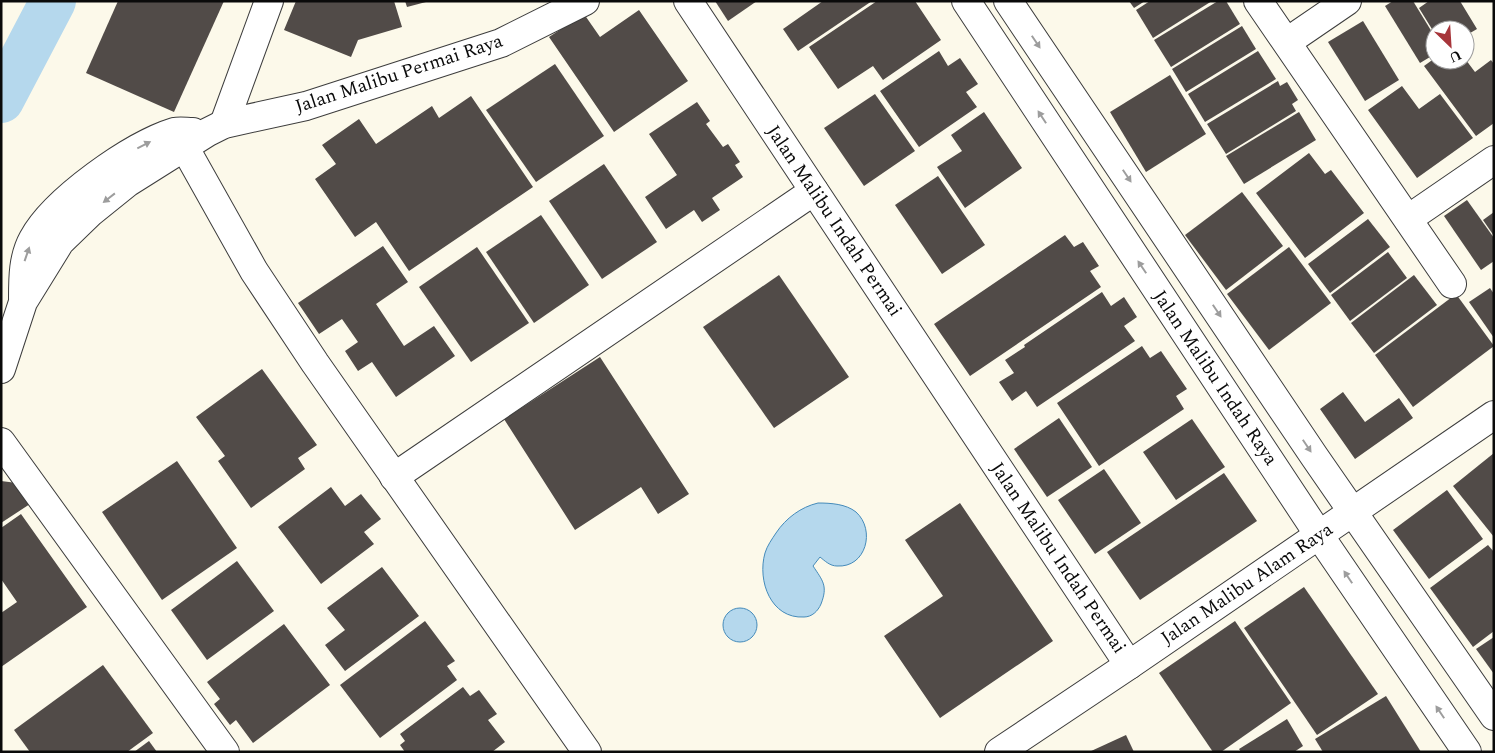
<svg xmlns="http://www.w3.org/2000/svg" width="1495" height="753" font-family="Spectral,serif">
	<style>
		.water { fill: #b5d8ed; stroke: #458bba }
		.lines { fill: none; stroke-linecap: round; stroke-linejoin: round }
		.river { stroke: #b5d8ed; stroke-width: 46 }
		.building { fill: #514b48 }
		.minor-casing { stroke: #3d3d3d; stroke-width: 30 }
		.minor { stroke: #fff; stroke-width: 28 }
		.oneway { fill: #9d9d9d }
		.labels { text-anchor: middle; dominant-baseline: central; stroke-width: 5; stroke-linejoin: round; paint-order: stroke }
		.street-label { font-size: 19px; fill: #0a0a0a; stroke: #fff }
	</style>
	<rect width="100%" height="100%" fill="#fcf9ea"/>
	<g class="water">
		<path d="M818,503C831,503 846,504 856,512C876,530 866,568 837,566C830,566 825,561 820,557L813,566C823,581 828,586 821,604C818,611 812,617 804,617C771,619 757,581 765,553C767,546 772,539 776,533C786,518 801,507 818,503Z"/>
		<circle cx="740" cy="625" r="17"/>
	</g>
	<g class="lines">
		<path class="river" d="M1,100L53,1"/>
	</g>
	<g class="building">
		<path d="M118,1H224L174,112L86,73Z"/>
		<path d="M296,1H394L402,27L358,40L351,57L284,30Z"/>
		<path d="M405,1H426V2L407,7Z"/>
		<path d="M715,1H757L728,21Z"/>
		<path d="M823,1H872L798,51L783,29Z"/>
		<path d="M877,1H915L941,40L883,80L873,66L838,89L809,47Z"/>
		<path d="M1129,1H1145L1134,8Z"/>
		<path d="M1150,1H1212L1153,38L1136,10Z"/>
		<path d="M1218,1H1226L1240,24L1171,67L1154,40Z"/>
		<path d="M1393,1H1413L1435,37V54L1420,63L1385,6Z"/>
		<path d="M1429,1H1460L1477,29L1465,36V30H1435V34L1419,8Z"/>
		<path d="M639,10L688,81L614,132L549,37L584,14L600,37Z"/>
		<path d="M1363,21L1399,80L1365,101L1328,42Z"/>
		<path d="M1242,26L1256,49L1186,92L1172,69Z"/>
		<path d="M939,51L948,66L960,58L978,84L966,92L977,107L919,147L880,91Z"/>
		<path d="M1258,51L1276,79L1205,122L1188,94Z"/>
		<path d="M1435,58V60H1466L1475,72L1491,60L1494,64V123L1476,136L1424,66Z"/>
		<path d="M555,64L604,136L536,182L486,110Z"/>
		<path d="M1170,75L1206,134L1146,172L1110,112Z"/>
		<path d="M1278,81L1280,86L1287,82L1298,100L1292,104L1296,111L1226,154L1207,124Z"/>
		<path d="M1402,86L1419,109L1440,94L1473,138L1417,178L1368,110Z"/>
		<path d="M875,94L915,151L864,186L824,128Z"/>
		<path d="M471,96L533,187L409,271L376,222L355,237L315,179L336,164L322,145L359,119L376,144L432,106L439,118Z"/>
		<path d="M697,102L710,121L706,124L723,147L728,144L740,162L735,165L743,177L712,198L720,210L702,222L694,210L666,229L645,197L677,175L649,134Z"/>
		<path d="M984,112L1022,168L965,208L937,167L962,151L951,135Z"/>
		<path d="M1299,112L1316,140L1244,184L1226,156Z"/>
		<path d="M1309,153L1325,174L1331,170L1364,213L1305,258L1256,193Z"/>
		<path d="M604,164L657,242L602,279L549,201Z"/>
		<path d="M938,176L985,245L942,274L895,205Z"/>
		<path d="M1242,192L1283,246L1226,290L1185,235Z"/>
		<path d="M1467,200L1494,238V261L1481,270L1444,216Z"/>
		<path d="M1494,212V236L1483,220Z"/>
		<path d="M541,215L589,285L534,323L486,252Z"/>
		<path d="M1368,219L1390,247L1330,293L1308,264Z"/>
		<path d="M1065,235L1074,247L1083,242L1099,266L1090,271L1101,287L970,376L934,324Z"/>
		<path d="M383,246L408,282L376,304L404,346L434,326L455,356L396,397L372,362L358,371L345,351L358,342L342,319L319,334L298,303Z"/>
		<path d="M477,247L529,323L471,362L419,287Z"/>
		<path d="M1289,247L1331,303L1269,350L1227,294Z"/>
		<path d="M1388,252L1407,278L1350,321L1331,295Z"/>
		<path d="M779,275L849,377L774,428L703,327Z"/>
		<path d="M1414,275L1437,305L1374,353L1351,323Z"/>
		<path d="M1490,288L1494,294V338L1469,302Z"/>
		<path d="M1102,292L1111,306L1124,297L1137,317L1124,326L1135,341L1037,407L1026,391L1012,401L999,382L1014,373L1005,360L1025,347L1024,345Z"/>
		<path d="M1456,294L1494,346L1413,407L1375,355Z"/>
		<path d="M1142,346L1150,358L1161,351L1187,389L1176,396L1184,409L1099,466L1057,403Z"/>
		<path d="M600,357L689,494L658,514L641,487L575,530L504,419Z"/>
		<path d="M262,369L317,445L298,458L305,469L251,508L218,461L225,456L196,417Z"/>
		<path d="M1343,392L1365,422L1399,398L1413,418L1355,459L1320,409Z"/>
		<path d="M1059,418L1092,467L1047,497L1014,449Z"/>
		<path d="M1192,419L1225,467L1176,500L1143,452Z"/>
		<path d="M1494,453V537L1453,486Z"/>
		<path d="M177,461L237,548L162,600L102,512Z"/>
		<path d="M1104,469L1141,523L1095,554L1058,500Z"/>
		<path d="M1224,473L1257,521L1140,600L1107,552Z"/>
		<path d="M1,481L17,483L30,504L1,523Z"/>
		<path d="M331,487L345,506L361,494L381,519L364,532L374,544L321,584L278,527Z"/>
		<path d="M1447,490L1483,539L1429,579L1393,530Z"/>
		<path d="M960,503L1053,641L940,718L884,636L943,596L905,540Z"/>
		<path d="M21,514L87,607L1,667V613L17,602L1,579V528Z"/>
		<path d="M1488,545L1494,552V631L1473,647L1430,588Z"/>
		<path d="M237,561L274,611L207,660L171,610Z"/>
		<path d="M382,567L419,616L345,671L325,645L345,630L327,608Z"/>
		<path d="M1304,587L1378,694L1317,735L1244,628Z"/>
		<path d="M425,621L455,661L447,666L457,680L380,738L340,685Z"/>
		<path d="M1235,621L1291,703L1221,752H1213L1159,673Z"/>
		<path d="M284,624L330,685L253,743L236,720L230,725L214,704L220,699L207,682Z"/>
		<path d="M1494,637V674L1476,649Z"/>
		<path d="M103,665L153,733L127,752H30L14,730Z"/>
		<path d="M463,687L470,696L479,690L497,714L488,720L505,742L492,752H405L400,745L405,741L400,734Z"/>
		<path d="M1386,696L1421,752H1323L1315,739Z"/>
		<path d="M1287,719L1303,746L1294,752H1241L1239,749Z"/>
		<path d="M1126,735L1134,752H1089Z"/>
		<path d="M149,741L157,752H134Z"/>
	</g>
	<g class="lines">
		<defs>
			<g id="minor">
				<path d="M688,1L1129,665"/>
				<path d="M966,1L1319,535L1467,752"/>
				<path d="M1008,1L1314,456L1494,716"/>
				<path d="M1258,1L1452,284"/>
				<path d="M1287,42L1347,1"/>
				<path d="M224,124L269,1"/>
				<path d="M176,132L254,271L315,363L587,752"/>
				<path d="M1408,219L1494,160"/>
				<path d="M23,298C23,278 23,257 33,239C54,200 132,145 174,132C180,131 187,132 193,132"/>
				<path d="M1,369L23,302L60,242L91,212L127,183L208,132L224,124L306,106L501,43L585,1"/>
				<path d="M1,442L225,752"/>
				<path d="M394,477L814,191"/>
				<path d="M999,752L1129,665L1494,415"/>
			</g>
		</defs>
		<use href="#minor" class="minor-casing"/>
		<use href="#minor" class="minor"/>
	</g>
	<defs><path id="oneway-solid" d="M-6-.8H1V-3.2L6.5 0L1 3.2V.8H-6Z" transform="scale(1.25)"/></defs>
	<g class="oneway">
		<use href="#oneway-solid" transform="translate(1036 42) rotate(56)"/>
		<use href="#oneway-solid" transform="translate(1042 117) rotate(-123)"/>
		<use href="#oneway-solid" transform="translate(144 145) rotate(-27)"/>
		<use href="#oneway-solid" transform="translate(1127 176) rotate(56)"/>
		<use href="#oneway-solid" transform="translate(109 198) rotate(142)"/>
		<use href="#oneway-solid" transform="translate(27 254) rotate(-71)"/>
		<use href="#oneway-solid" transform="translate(1142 267) rotate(-124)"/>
		<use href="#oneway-solid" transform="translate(1217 311) rotate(56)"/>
		<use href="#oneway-solid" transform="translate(1307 446) rotate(56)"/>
		<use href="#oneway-solid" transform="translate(1348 577) rotate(-124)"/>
		<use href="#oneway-solid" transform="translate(1440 712) rotate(-124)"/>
	</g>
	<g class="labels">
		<g class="street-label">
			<text transform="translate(399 74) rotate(-18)">Jalan Malibu Permai Raya</text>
			<text transform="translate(834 221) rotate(56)">Jalan Malibu Indah Permai</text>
			<text transform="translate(1215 378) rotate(56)">Jalan Malibu Indah Raya</text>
			<text transform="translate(1058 558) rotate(56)">Jalan Malibu Indah Permai</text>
			<text transform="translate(1247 584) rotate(-34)">Jalan Malibu Alam Raya</text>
		</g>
	</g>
	<rect width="1495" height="753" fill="none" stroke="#0a0a0a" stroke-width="5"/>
	<g transform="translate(1450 45) rotate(155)"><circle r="24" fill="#ffffff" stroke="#9d9d9d"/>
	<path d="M0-4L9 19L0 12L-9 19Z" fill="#a7353a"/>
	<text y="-8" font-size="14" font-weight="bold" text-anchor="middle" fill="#0a0a0a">U</text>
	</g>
</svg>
